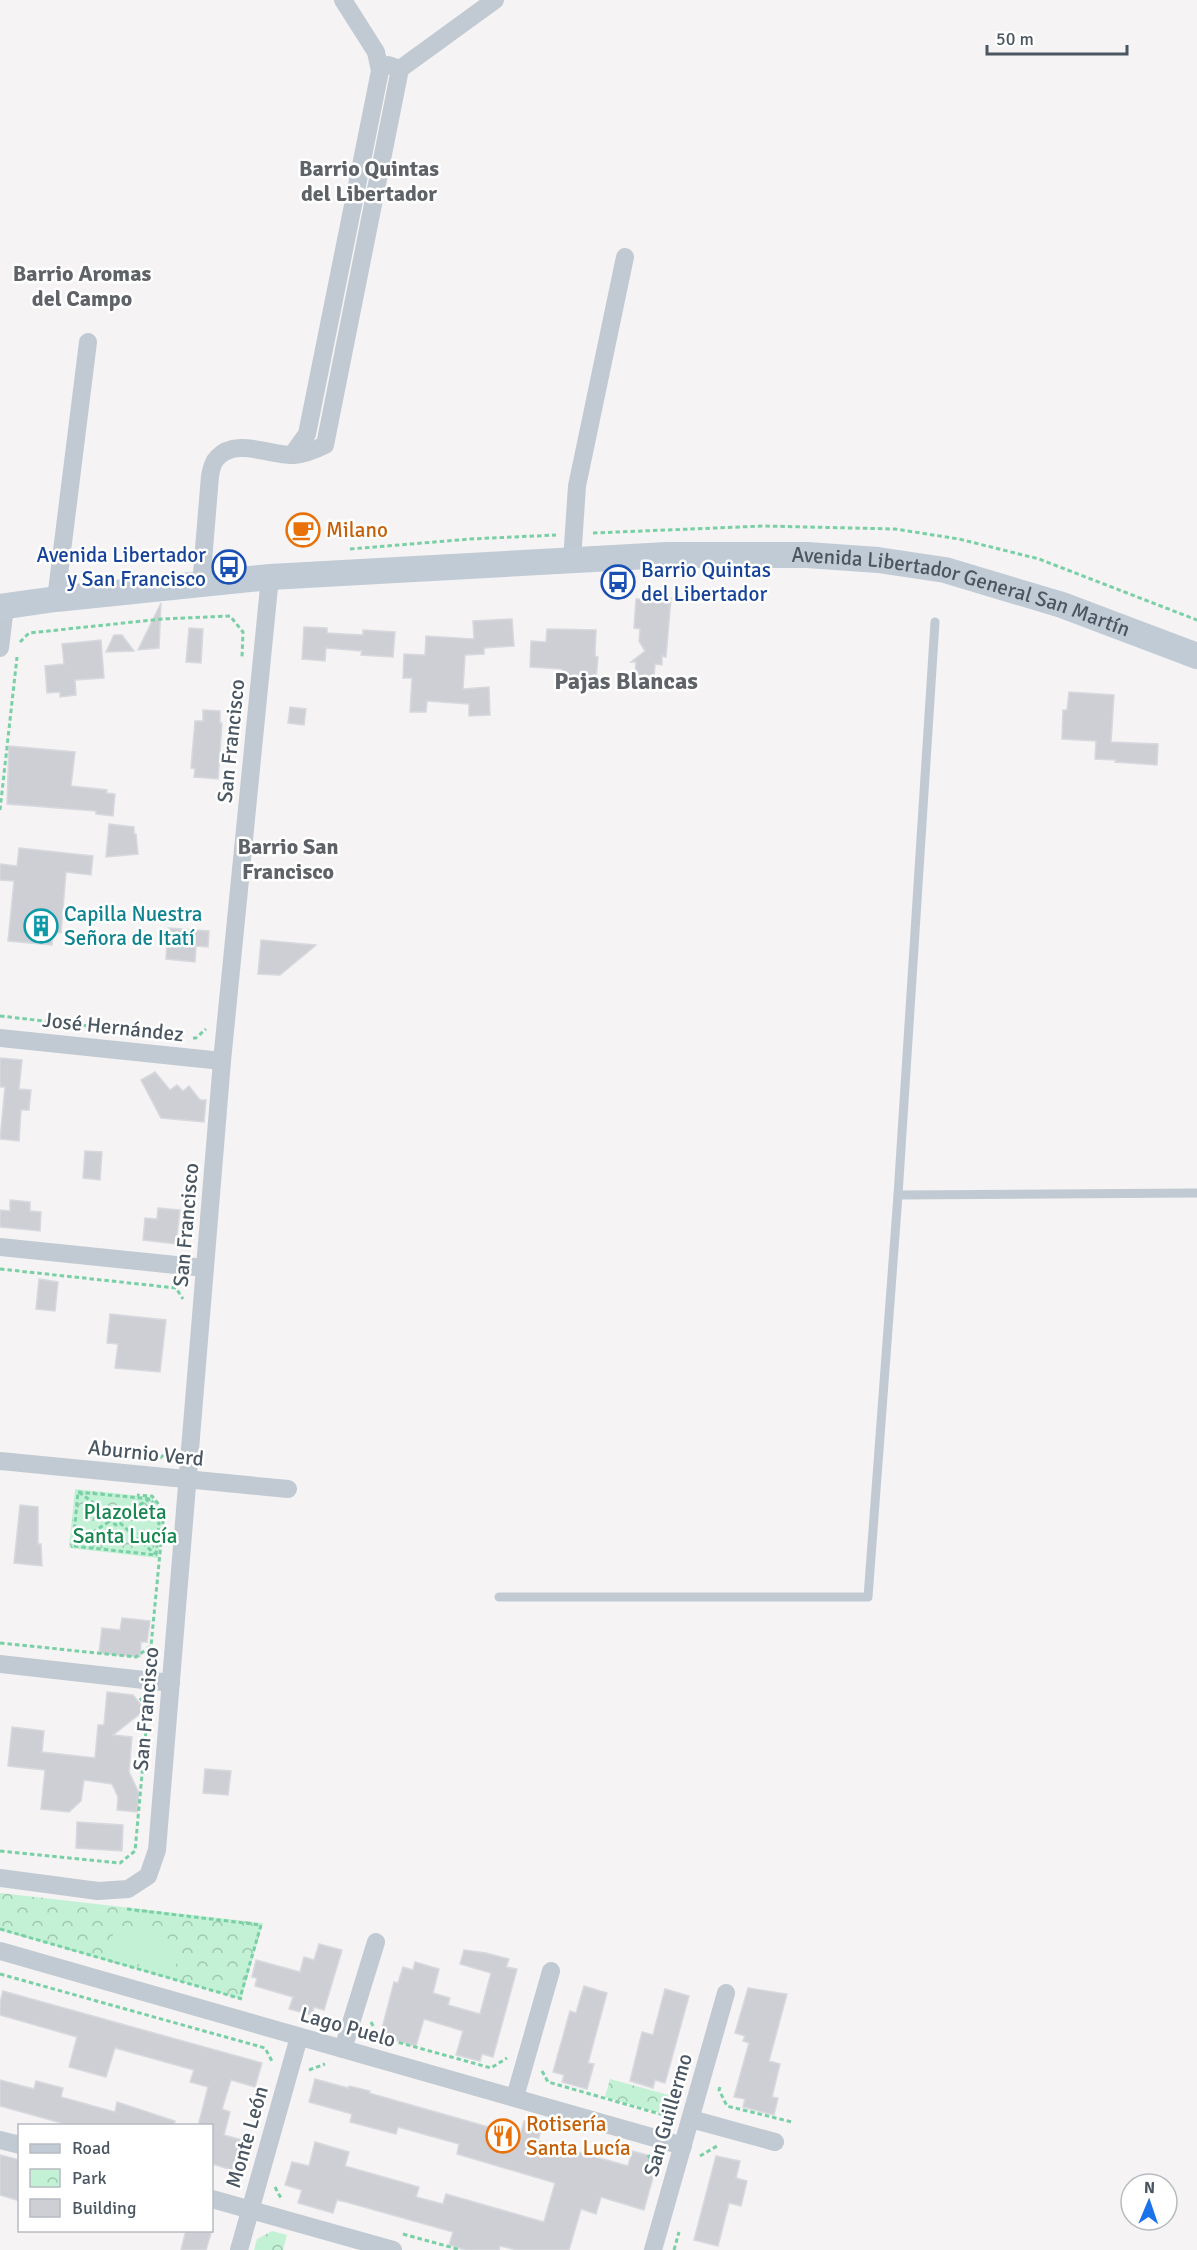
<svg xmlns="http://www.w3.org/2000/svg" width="1197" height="2250" font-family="Signika,sans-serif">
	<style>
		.park { fill: url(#park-crowns) }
		.pitch { fill: #c3f1d5 }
		.building { fill: #cdcfd5; stroke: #d7d9de; stroke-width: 1.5 }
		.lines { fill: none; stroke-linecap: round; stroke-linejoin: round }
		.path { stroke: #7ad0a6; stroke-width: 3; stroke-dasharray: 4.5 3; stroke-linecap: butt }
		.lane { stroke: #c1cad2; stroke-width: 9 }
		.street { stroke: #c1cad2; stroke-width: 18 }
		.secondary { stroke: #c1cbd6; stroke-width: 26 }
		.labels { text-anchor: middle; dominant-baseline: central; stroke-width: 5; stroke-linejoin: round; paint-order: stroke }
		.food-label { font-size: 21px; fill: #c56008; stroke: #fff; text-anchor: start }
		.transit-label { font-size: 21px; fill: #164399; stroke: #fff; text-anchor: end }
		.street-label { font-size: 21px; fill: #4a5661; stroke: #fff }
		.culture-label { font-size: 21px; fill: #0d838f; stroke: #fff; text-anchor: start }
		.park-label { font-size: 21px; fill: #17864f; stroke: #fff }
		.neighbourhood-label { font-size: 22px; font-weight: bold; fill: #5f6368; stroke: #fff }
		.quarter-label { font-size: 24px; font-weight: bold; fill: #5f6368; stroke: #fff }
	</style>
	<defs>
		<pattern id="park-crowns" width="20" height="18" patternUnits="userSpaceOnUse" patternTransform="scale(1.5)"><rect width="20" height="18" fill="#c3f1d5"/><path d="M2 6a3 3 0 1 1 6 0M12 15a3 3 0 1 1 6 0" fill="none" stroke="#a0c6b0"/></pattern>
	</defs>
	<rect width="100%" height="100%" fill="#f5f3f3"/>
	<g class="park">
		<path d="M75,1489L151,1497L163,1511L158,1558L69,1548Z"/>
		<path d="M0,1893L263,1923L241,1999L0,1930Z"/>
		<path d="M610,2079L676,2097L674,2104L660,2113L605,2097Z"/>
		<path d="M272,2231L287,2235L283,2250H254L257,2239Z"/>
	</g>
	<path class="pitch" d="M116,1924L183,1943L173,1974L107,1955Z"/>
	<g class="building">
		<path d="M671,598L666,657L662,656V665L655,664L654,677L635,676L636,662H631L645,651L639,641L640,629L634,628L636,599Z"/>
		<path d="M161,603L159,648L138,650Z"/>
		<path d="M512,619L514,646L484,648V654L465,655L463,689L489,687L490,715L469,716V704L427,701L426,712H410L412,678H403L404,654L425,655L426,636L474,639L473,621Z"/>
		<path d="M304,627L327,628V633L363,635V630L395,632L393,657L361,655L362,651L326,648L325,661L302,659Z"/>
		<path d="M189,628L203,629L201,663L186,662Z"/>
		<path d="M547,629L596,630L595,656L598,657L596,681L562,677V669L530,667L531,641L546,642Z"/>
		<path d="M114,635H122L134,651L106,652Z"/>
		<path d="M101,640L104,678L75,680L76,695L60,697V692L47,693L45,666L64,664L62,644Z"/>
		<path d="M1069,692L1114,695L1111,742L1158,744L1157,765L1115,762L1116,760L1095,759L1096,741L1062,739L1063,710H1067Z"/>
		<path d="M290,707L306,709L304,725L288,723Z"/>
		<path d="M203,710L220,711V723H222L218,779L194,777L195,769L191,768L195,721H203Z"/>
		<path d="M9,746L75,752L71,786L107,790L106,793L115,794L113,816L96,814V811L7,804Z"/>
		<path d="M109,824L134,827V834H136L138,854L106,857Z"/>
		<path d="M19,848L93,856L91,875L66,872L61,933L53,932L52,945L8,941L14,881L0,880V864L17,866Z"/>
		<path d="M168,928L209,931L208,947L196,946L195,962L166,959Z"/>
		<path d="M261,940L316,945L280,975H277L258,974Z"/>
		<path d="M0,1058L22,1060L19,1089L31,1090L29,1110H21L19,1141L0,1139L5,1087H0Z"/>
		<path d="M155,1072L170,1090L177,1085L183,1091L189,1086L200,1100H206L204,1122L161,1118L141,1080Z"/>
		<path d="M85,1151L102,1152L100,1180L83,1178Z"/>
		<path d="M10,1200L30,1202V1211L41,1212L40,1231L0,1227V1210L10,1211Z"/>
		<path d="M158,1208L180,1210L176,1244L143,1240L145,1218L157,1219Z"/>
		<path d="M39,1279L58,1282L55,1311L36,1309Z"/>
		<path d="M110,1314L166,1320L160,1372L115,1368L118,1344L107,1343Z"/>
		<path d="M20,1505L38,1507V1544H41L42,1566L14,1563Z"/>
		<path d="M122,1618L150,1621L147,1642H141L140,1657L99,1653L102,1628L120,1630Z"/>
		<path d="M107,1692L133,1695L145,1710L113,1735L132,1737L129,1772L139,1793L137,1812L117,1810L118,1797L112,1784L84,1780L81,1801L69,1812L41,1809L45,1770L8,1766L12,1727L44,1731L42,1752L95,1758L98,1725H104Z"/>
		<path d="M205,1769L231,1771L228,1795L203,1793Z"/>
		<path d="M77,1822L123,1825L122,1851L76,1848Z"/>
		<path d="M319,1944L342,1950L324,2010L314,2007L312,2015L289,2009L293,1997L255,1986L257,1978L252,1977L256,1960L300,1972L304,1957L314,1960Z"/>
		<path d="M464,1950L486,1953L509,1959L506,1967L517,1969L493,2057L482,2054L480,2061L456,2055L463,2031L424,2019L416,2046L380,2036L394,1982L398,1983L403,1967L413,1970L415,1962L439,1969L433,1993L450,1998L448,2005L480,2014L491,1973L460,1964Z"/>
		<path d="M584,1986L607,1993L588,2063L594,2064L587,2089L562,2082L564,2075L553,2072L570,2011L576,2013Z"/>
		<path d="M748,1988L787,1994L769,2061L780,2064L772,2097L778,2098L774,2115L743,2107L745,2099L734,2097L749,2043L743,2041L745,2036L735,2033Z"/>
		<path d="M665,1989L689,1996L665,2083L655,2080L653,2088L630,2081L642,2032L653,2035Z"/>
		<path d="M3,1991L262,2063L255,2087L231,2080L222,2109L230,2112L224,2135L246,2141L243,2161L235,2159L232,2170L212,2164V2126H198L208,2087L190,2082L194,2070L115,2048L106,2077L69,2067L77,2037L0,2015V2002Z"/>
		<path d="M315,2079L348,2088L349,2086L370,2091L369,2093L520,2136L524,2121L542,2126L538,2141L628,2166L632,2151L647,2155L655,2170L644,2210L601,2197L596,2214L581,2209L569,2250H517L500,2246L499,2250H466L449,2245L453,2232L346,2202L337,2200L333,2213L298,2203L302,2190L285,2185L292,2162L309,2166L315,2142L349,2152L345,2166L419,2187L416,2197L443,2204L446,2194L544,2222L555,2183L457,2154L459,2144L398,2127L396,2134L350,2122L352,2114L309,2102Z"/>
		<path d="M0,2080L34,2089L36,2081L63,2088L61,2097L115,2112L117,2102L175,2121L174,2126H72L0,2106Z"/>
		<path d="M0,2155L20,2160V2201L0,2195Z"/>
		<path d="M716,2156L740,2161L736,2178L747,2181L741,2206L729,2203L718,2246L694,2240Z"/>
		<path d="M186,2230H212L206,2250H181Z"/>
	</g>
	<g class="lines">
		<g class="path">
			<path d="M593,533L764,526L895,529L959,539L1039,559L1197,620"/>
			<path d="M350,549L470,539L556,535"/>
			<path d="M20,642L29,633L162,619L230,616L243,632L242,657"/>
			<path d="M0,810L17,657"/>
			<path d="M0,1016L186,1037"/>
			<path d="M193,1038H196L206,1029"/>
			<path d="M0,1269L176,1288L183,1299"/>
			<path d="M160,1458L171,1449"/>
			<path d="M78,1492L150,1499L160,1512L156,1555L73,1546Z"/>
			<path d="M79,1492L111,1516"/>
			<path d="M150,1499L120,1516L113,1515L110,1519V1521L116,1525L120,1523L155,1554"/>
			<path d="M74,1545L110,1521"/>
			<path d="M0,1643L136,1657L151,1646L164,1511L152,1496L137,1495"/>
			<path d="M0,1851L120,1863L135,1851L148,1709L140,1698"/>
			<path d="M127,1909L261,1925L240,1998"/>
			<path d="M0,1929L242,1999"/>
			<path d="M0,1974L265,2048L273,2063"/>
			<path d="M371,2022L379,2037L491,2068L507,2058"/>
			<path d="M309,2070L325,2064"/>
			<path d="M542,2071L548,2082L660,2114L674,2105"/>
			<path d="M720,2087L719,2090L727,2106L792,2122"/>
			<path d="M648,2155L657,2170"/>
			<path d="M700,2156L717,2146"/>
			<path d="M228,2185L240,2178"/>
			<path d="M275,2187L282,2200"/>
			<path d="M403,2234L461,2250"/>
			<path d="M674,2250L679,2232"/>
		</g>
		<g class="lane">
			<path d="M898,1195L1197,1193"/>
			<path d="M499,1597H868L898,1195L935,622"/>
		</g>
		<g class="street">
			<path d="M388,65L400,69L495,0"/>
			<path d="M292,455L307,434L380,71L376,52L343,0"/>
			<path d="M572,560L577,486L625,257"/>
			<path d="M201,585L210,476C211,470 213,462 217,458C236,437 270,456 294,455C306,454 315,450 325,445L400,69"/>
			<path d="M56,599L88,342"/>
			<path d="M0,648L5,607"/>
			<path d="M0,1038L222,1061"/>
			<path d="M0,1247L205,1268"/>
			<path d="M0,1461L288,1489"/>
			<path d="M0,1664L171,1683"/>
			<path d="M0,1878L98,1891L128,1889L148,1876L157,1850L222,1061L270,577"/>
			<path d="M0,1951L683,2146"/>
			<path d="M343,2049L376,1942"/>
			<path d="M515,2097L551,1971"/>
			<path d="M691,2119L775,2142"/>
			<path d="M0,2140L20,2145"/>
			<path d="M212,2199L393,2250"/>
			<path d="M239,2250L299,2037"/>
			<path d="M653,2250L726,1993"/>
		</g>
		<path class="secondary" id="s1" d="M0,607L56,599L270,577L667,555H807L878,560L945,570L1062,605L1197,656"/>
	</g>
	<defs>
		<symbol id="cafe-ring" viewBox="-11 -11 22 22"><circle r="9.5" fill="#fff" stroke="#e8710a" stroke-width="1.5"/><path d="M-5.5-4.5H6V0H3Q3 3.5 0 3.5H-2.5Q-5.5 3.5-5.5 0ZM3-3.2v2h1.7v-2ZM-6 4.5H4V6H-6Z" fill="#e8710a"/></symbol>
		<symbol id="bus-ring" viewBox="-11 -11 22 22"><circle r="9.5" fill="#fff" stroke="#1a4fb4" stroke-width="1.5"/><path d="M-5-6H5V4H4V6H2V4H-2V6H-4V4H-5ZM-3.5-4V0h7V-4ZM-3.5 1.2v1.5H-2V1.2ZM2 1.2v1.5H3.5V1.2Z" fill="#1a4fb4"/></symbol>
		<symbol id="building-ring" viewBox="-11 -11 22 22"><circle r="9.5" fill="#fff" stroke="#0f9aa8" stroke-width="1.5"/><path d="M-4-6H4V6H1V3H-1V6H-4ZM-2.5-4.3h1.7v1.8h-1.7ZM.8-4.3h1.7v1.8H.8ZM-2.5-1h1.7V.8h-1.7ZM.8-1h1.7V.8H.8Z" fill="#0f9aa8"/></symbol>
		<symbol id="restaurant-ring" viewBox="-11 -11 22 22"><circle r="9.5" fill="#fff" stroke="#e8710a" stroke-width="1.5"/><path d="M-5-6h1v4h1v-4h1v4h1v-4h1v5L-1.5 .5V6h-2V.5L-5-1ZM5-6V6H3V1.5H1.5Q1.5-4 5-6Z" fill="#e8710a"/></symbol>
	</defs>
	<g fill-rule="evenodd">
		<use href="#cafe-ring" x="284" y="511" width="38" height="38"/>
		<use href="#bus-ring" x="210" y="548" width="38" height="38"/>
		<use href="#bus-ring" x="599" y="563" width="38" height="38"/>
		<use href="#building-ring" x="22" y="907" width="38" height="38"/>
		<use href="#restaurant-ring" x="484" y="2117" width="38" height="38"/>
	</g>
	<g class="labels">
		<g class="food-label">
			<text x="326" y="530">Milano</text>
			<text x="526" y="2124">Rotisería<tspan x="526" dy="24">Santa Lucía</tspan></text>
		</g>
		<g class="transit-label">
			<text x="206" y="555">Avenida Libertador<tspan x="206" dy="24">y San Francisco</tspan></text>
			<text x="641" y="570" text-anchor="start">Barrio Quintas<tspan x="641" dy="24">del Libertador</tspan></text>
		</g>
		<g class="street-label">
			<text stroke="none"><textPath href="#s1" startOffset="968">Avenida Libertador General San Martín</textPath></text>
			<text transform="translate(231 741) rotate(-84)">San Francisco</text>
			<text transform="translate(113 1027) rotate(6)">José Hernández</text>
			<text transform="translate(186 1225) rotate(-85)">San Francisco</text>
			<text transform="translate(146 1453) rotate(6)">Aburnio Verd</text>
			<text transform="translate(146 1709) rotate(-85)">San Francisco</text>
			<text transform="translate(348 2027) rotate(16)">Lago Puelo</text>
			<text transform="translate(668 2115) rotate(-74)">San Guillermo</text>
			<text transform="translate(247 2137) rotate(-74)">Monte León</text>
		</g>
		<g class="culture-label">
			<text x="64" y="914">Capilla Nuestra<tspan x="64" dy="24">Señora de Itatí</tspan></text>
		</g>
		<g class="park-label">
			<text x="125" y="1512">Plazoleta<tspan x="125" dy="24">Santa Lucía</tspan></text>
		</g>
		<g class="neighbourhood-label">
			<text x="369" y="168">Barrio Quintas<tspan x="369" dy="25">del Libertador</tspan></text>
			<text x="82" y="273">Barrio Aromas<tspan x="82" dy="25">del Campo</tspan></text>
			<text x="288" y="846">Barrio San<tspan x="288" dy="25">Francisco</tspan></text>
		</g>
		<g class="quarter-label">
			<text x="626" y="681">Pajas Blancas</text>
		</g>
	</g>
	<rect x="18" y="2124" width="195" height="108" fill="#ffffff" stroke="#b7bbc0" stroke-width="1.5"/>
	<rect x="30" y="2144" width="30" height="9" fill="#c1cbd6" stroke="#b7bbc0" stroke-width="1.5"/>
	<text x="72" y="2154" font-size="18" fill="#4a5661">Road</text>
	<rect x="30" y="2169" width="30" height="18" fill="url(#park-crowns)" stroke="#b7bbc0" stroke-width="1.5"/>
	<text x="72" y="2184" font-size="18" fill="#4a5661">Park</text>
	<rect x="30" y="2199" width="30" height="18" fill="#cdcfd5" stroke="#b7bbc0" stroke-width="1.5"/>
	<text x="72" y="2214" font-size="18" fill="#4a5661">Building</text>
	<g transform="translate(1149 2202) rotate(2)"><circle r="28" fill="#ffffff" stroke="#b7bbc0" stroke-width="1.5"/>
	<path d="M0-4.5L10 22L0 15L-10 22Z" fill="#1a73e8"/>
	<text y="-9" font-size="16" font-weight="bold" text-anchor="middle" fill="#4a5661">N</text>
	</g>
	<path d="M987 45v9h140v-9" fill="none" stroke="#4a5661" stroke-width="3"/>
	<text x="996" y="45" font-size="18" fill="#4a5661" stroke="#ffffff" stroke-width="4.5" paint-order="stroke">50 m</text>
</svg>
